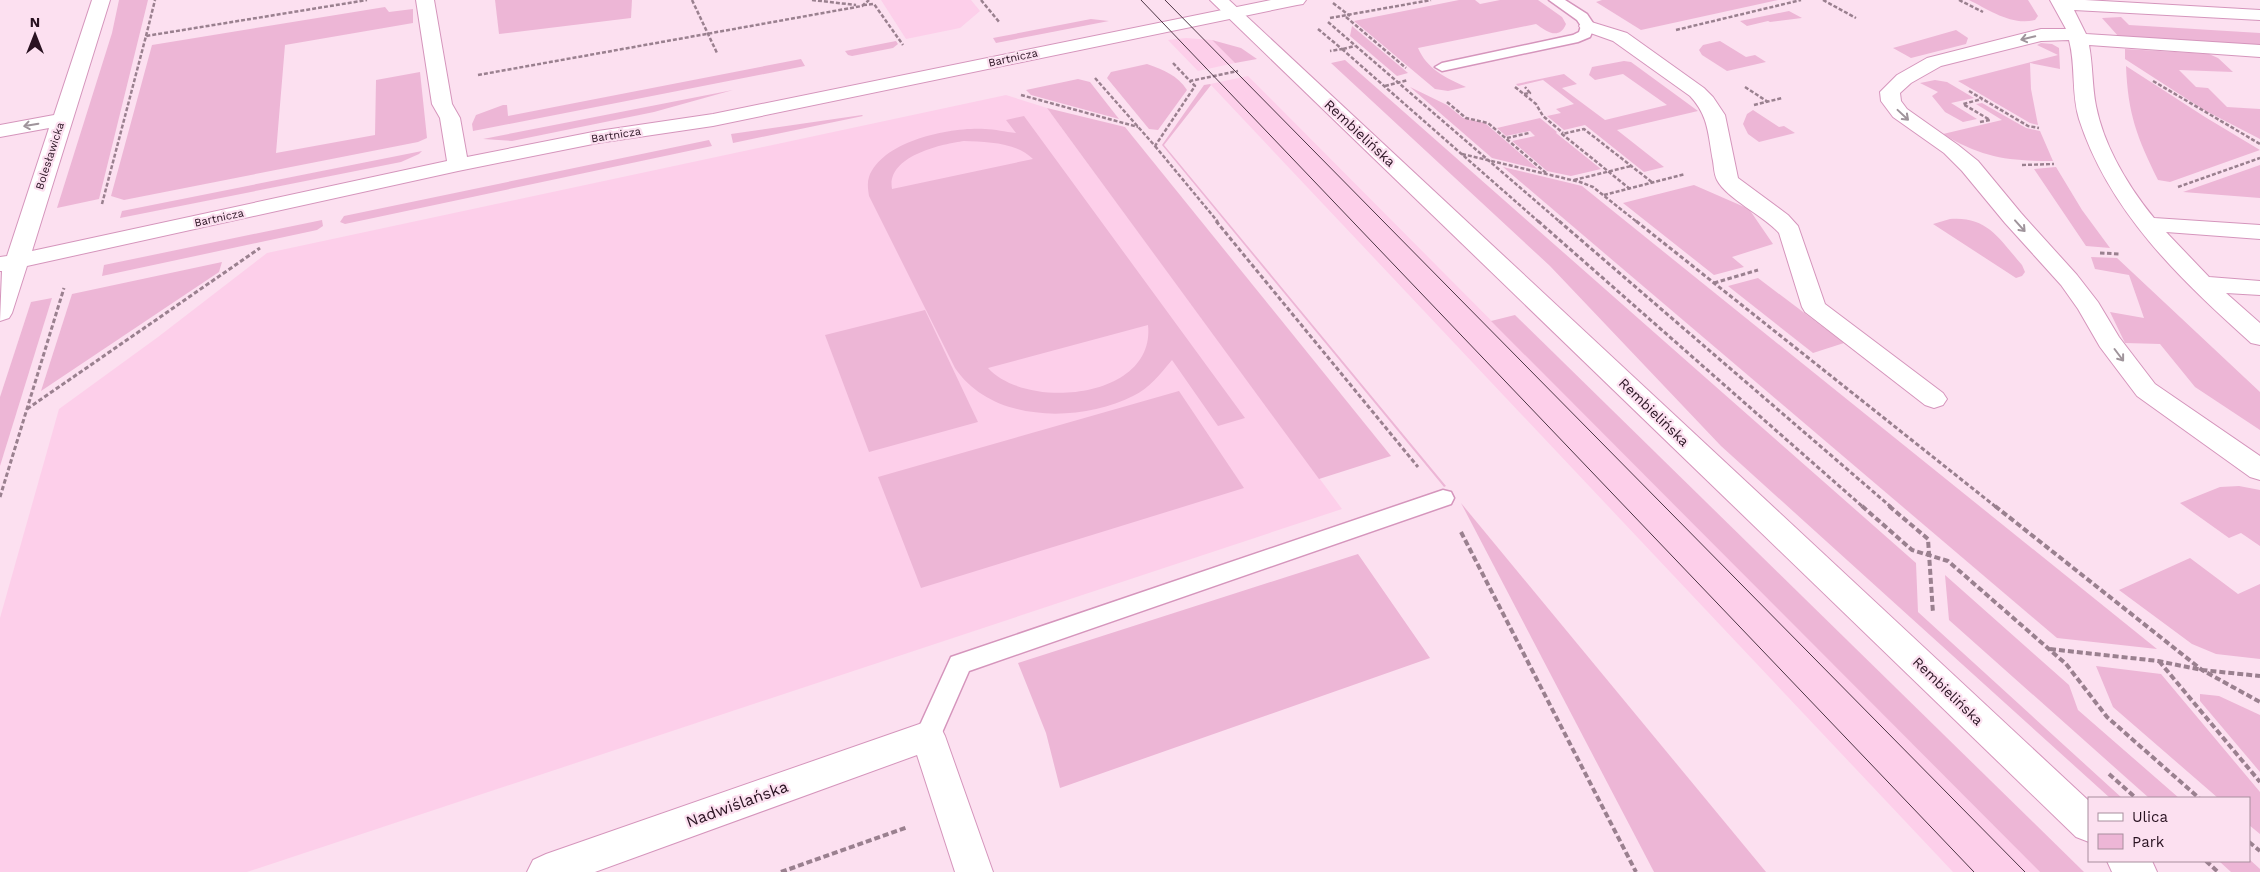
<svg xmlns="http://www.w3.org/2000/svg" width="2260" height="872" font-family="'Work Sans',sans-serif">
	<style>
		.built { fill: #fdcfea }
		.green { fill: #edb6d6; fill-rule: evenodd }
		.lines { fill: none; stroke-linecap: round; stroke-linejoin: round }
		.lane-casing { stroke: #d595bc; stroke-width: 3 }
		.street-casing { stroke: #d595bc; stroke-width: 2 }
		.secondary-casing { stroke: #d595bc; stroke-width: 2 }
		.path-far2 { stroke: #9a808f; stroke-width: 2.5; stroke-dasharray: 4 2; stroke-linecap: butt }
		.path-far1 { stroke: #9a808f; stroke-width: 3; stroke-dasharray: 4.5 2.5; stroke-linecap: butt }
		.path { stroke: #9a808f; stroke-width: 4; stroke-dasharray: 6 3; stroke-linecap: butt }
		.lane { fill: #fff; fill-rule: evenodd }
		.street { fill: #fff; fill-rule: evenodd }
		.secondary { fill: #fff; fill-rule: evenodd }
		.tram { stroke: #4c3544; stroke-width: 1 }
		.oneway { stroke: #9f949b }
		.labels { text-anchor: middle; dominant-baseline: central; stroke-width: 4.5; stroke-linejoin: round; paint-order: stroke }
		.far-street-label { font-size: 11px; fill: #291221; stroke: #fce0f0 }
		.street-label { font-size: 14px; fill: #291221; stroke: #fce0f0 }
		.near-street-label { font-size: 16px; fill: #291221; stroke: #fce0f0 }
	</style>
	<rect width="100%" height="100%" fill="#fce0f0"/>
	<g class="built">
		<path d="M881,0H971L980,11L960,28L906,39Z"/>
		<path d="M1186,38L1212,40L1235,63L1198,71L1168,40Z"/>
		<path d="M1248,76L2040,872H1953L1210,84Z"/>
		<path d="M1006,95L1047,108L1342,509L247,872H0V618L59,409L158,337L267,253Z"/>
	</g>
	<g class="green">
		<path d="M119,0H148L99,199L57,208L112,33Z"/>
		<path d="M495,0H632L631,18L499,34Z"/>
		<path d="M1459,0H1475L1480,4L1500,0H1538L1562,17L1566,24C1559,41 1546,31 1536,24L1418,48C1427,69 1446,78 1466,87L1448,91L1435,89L1354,21Z"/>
		<path d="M1602,0H1778L1641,30L1596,2Z"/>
		<path d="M1969,0H2028L2038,16L2035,20C2012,26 1989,10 1969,0Z"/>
		<path d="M385,7L389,12L413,9V23L285,45L276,153L375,135L376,80L420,72L427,138L418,142L124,200L111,196L152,45Z"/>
		<path d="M1789,11L1802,18L1770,22L1768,21L1747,26L1740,21Z"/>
		<path d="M2121,17L2129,25L2260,33V46L2119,37L2102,18Z"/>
		<path d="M1091,19L1109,21L996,43L993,38Z"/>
		<path d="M1352,26L1408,73L1397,76L1350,36Z"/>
		<path d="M1956,30L1968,38L1966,44L1911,58L1893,48Z"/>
		<path d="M1212,40L1241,48L1257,59L1235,63Z"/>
		<path d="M896,41L898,44L893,48L852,56L848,55L845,51Z"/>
		<path d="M1720,41L1746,57L1755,55L1766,62L1727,71L1702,55L1699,50L1703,45Z"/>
		<path d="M2041,43L2052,44L2059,48L2060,69L2030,63L2031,89L2038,125L2030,123L1958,81L2058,55L2037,45Z"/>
		<path d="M2125,49L2209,54L2218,58L2233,72L2179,70L2196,87L2208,88L2227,107L2260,109V139L2204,110L2125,59Z"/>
		<path d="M801,59L805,66L473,131L472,124L476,115L503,105H507L508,116Z"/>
		<path d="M1345,60L1916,563L1918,612L2122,798H2110L1721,446L1550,266L1331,63Z"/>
		<path d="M1624,61L1631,62L1698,111L1617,130L1664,167L1644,172L1585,125L1564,130L1547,116L1561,113L1556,109L1574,104L1543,80L1518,86L1516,84L1564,74L1577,84L1562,88L1605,120L1667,105L1623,74L1595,80L1589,75L1592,67Z"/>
		<path d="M1147,64C1164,70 1177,75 1187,90L1158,130L1149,129L1107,78L1111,72Z"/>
		<path d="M2126,66L2205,117L2260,150L2170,182L2158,180C2137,137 2128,115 2126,66Z"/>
		<path d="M1078,79L1090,82L1119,119L1031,95L1026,90Z"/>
		<path d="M1935,80L1947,82L1974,98L1951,103L1977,119L1963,122L1945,112L1932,96L1938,92L1920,83Z"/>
		<path d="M1210,84L1211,85L1164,145L1446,486L1444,487L1162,145L1204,85Z"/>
		<path d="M1410,87L1447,105L1463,118L1485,123L1538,169L1492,158Z"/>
		<path d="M733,90L654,112L512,141L483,139Z"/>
		<path d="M1982,103L2026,128L2040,131L2053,161C2009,161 1982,158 1943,134L2002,120L1976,104Z"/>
		<path d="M1047,108L1125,127L1391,456L1319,479Z"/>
		<path d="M1753,110L1779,127L1784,126L1795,133L1759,142L1748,134L1743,124L1747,114Z"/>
		<path d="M862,115L863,116L733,143L731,134Z"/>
		<path d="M1024,116L1245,418L1218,426L1172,360C1160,374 1150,388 1133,396C1079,423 992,423 955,368L869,196C868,189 867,183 869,177C883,140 951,127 985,129C995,129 1005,132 1016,133L1006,120ZM964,141C987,142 1016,142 1033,159L892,189C886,156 942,144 964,141ZM1148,325C1156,399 1027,411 988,368Z"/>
		<path d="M1540,118L1557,132L1556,133L1601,169L1571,176L1547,171L1512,141L1535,136L1530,131L1506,136L1497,128Z"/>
		<path d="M709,140L712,146L345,224L340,222L344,216Z"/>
		<path d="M422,151L419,154L401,162L120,218L122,211Z"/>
		<path d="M2260,165V198L2183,192Z"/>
		<path d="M1503,167L1582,186L2157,649L2057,638Z"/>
		<path d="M2056,167L2082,210L2110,248L2086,246L2034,169Z"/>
		<path d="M1694,185L1749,209L1773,244L1732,257L1744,267L1714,275L1623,203Z"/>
		<path d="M1950,219C1988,216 2000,240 2022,265L2025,272L2022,276L2016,278L1933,224Z"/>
		<path d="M322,220L323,226L317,230L102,276L104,265Z"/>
		<path d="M2091,257L2117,258L2260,392V430L2195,387L2160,344L2125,343L2110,312L2144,318L2129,275L2095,269Z"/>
		<path d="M222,262L219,272L41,391L72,294Z"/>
		<path d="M1758,278L1844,343L1813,353L1728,286Z"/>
		<path d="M52,298L0,466V397L31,302Z"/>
		<path d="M925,310L978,422L869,452L825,335Z"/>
		<path d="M1515,315L2084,872H2040L1491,321Z"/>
		<path d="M1179,391L1244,488L921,588L878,477Z"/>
		<path d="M2239,486L2260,490V546L2241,533L2229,538L2180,503L2220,487Z"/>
		<path d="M1461,503L1766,872H1654Z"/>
		<path d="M1358,554L1430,658L1060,788L1046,733L1018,663Z"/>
		<path d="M2190,558L2238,594L2260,584V659L2216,654L2192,644L2119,590Z"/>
		<path d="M1945,575L2069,685L2078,710L2179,798H2149L1949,620Z"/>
		<path d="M2096,666L2161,674L2260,792V834L2249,825V798H2218L2113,707Z"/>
		<path d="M2200,694L2219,696L2260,715V772L2200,701Z"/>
		<path d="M2249,859L2260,869V872H2231L2219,861Z"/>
	</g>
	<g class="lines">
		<defs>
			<g id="lane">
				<path d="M1549,0H1565L1587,14L1595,26L1590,37L1578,42L1442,71L1435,67L1442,63L1573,35L1579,32L1581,26L1577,20Z"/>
				<path d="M1443,490L1451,492L1454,498L1451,504L969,671L937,744L928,747L919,744L915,736L951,657Z"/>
			</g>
			<g id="street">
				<path d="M92,0H110L32,251L447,161L440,118L432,104L416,0H434L452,104L460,118L467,157L598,131L713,114L1271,0H1306L1303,4L1297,5L713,126L598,143L458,171L27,266L12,313L9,318L0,321L2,271H0V257L7,256L49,128L0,137V125L54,115Z"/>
				<path d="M2050,0H2085L2260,10V20L2074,10L2086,34L2260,45V57L2089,45C2093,65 2092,86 2096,106C2104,146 2128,186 2154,218L2260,225V239L2166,232L2209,277L2260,281V295L2226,293L2260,323V345L2251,343C2180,279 2109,212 2079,119C2071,93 2076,66 2069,40L2041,41L1941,66L1911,83L1900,93L1901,101L1907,109L1958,145L1978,161L2021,213L2077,275L2098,302L2119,337L2155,384L2260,456V480L2250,477L2137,396L2100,347L2078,309L2061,285L2005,223L1962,171L1944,153L1893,117L1881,101L1880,92L1897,75L1927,58L2041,29H2066Z"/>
				<path d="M1588,21L1627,33L1704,88L1713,97L1725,115L1738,178L1788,215L1798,226L1825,304L1943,393L1947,399L1943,405L1934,408L1925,405L1805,312L1802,307L1779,233C1764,216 1726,198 1717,180C1714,174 1714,167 1713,161C1708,135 1709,116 1690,96L1613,41L1582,30L1579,26L1582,22Z"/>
				<path d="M928,721L940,726L945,736L993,872H955L917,755L595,872H527L533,860L546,854Z"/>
			</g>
			<g id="secondary">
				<path d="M1210,0H1229L2089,801V842L2076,837Z"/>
				<path d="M2107,861H2152L2157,872H2112Z"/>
			</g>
		</defs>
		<use href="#lane" class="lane-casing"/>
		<use href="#street" class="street-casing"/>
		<use href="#secondary" class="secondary-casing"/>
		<g class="path-far2">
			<path d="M692,0L717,53"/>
			<path d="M812,0L856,5"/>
			<path d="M981,0L1000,23"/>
			<path d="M1823,0L1856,18"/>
			<path d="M1959,0L1983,12"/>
			<path d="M1333,3L1350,16"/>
			<path d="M863,5L874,4L903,45"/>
			<path d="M1346,17L1406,68"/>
			<path d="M1330,18L1431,0"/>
			<path d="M1328,22L1560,222"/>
			<path d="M1318,29L1342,49L1330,51"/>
			<path d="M1676,30L1801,0"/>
			<path d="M146,36L155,0"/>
			<path d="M1342,49L1539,222"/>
			<path d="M1343,49L1355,46"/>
			<path d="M1173,63L1190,81L1238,71"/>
			<path d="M478,75L862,6L869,0"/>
			<path d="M1095,78L1155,146L1195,86L1190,81"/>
			<path d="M2153,81L2260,144"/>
			<path d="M1385,86L1408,80"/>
			<path d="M1515,87L1536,104L1543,116L1563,133"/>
			<path d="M1745,87L1768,102"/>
			<path d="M1969,91L2028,126L2039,128"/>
			<path d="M1524,94L1530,93L1525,87"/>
			<path d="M1021,95L1138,127"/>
			<path d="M1447,102L1466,118L1488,123L1546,173"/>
			<path d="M1754,105L1782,98"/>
			<path d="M1980,122L1990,120L1963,104L1982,99"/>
			<path d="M1507,138L1529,133"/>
			<path d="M1155,146L1218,222"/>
			<path d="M1462,154L1580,182L1593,187L1637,222"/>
			<path d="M2022,165L2054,164"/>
			<path d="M1574,180L1631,166"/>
			<path d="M2178,187L2260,158"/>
			<path d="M1630,189L1562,134L1584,129L1653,183"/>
			<path d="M1604,195L1685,174"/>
			<path d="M102,204L146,36L367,0"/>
		</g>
		<g class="path-far1">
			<path d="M1216,221L1418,467"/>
			<path d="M1538,221L1863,507"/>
			<path d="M1559,221L1891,507"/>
			<path d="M1636,221L1996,507"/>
			<path d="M2100,253L2119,254"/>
			<path d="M1714,283L1758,270"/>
			<path d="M27,409L260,248"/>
			<path d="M0,497L64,288"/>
		</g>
		<g class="path">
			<path d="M1862,506L1912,550L1948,561L2066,664L2107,717L2199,798"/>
			<path d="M1889,506L1928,539L1933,613"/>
			<path d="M1995,506L2202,670L2260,702"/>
			<path d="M1461,532L1636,872"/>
			<path d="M2050,649L2158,661L2202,670L2260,676"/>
			<path d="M2159,661L2260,782"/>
			<path d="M2109,774L2136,798"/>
			<path d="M2249,842L2260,851"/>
			<path d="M2206,861L2218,872"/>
			<path d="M781,872L908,827"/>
		</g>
		<use href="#lane" class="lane"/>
		<use href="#street" class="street"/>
		<use href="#secondary" class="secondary"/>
		<g class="tram">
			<path d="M1141,0L1974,872"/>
			<path d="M1165,0L2025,872"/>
		</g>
	</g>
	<defs><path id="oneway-shaft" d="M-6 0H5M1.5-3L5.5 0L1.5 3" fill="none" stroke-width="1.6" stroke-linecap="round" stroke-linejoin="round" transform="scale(1.25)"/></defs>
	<g class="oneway">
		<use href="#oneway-shaft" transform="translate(2028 38) rotate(166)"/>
		<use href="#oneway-shaft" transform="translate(1903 115) rotate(43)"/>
		<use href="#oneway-shaft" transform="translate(31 125) rotate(170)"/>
		<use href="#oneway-shaft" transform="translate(2020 226) rotate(48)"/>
		<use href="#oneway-shaft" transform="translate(2119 355) rotate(53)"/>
	</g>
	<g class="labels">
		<g class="far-street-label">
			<text transform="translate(1013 58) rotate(-12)">Bartnicza</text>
			<text transform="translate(616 135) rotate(-9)">Bartnicza</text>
			<text transform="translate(50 156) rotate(-72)">Bolesławicka</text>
			<text transform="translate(219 218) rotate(-12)">Bartnicza</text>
		</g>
		<g class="street-label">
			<text transform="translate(1360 133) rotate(43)">Rembielińska</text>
			<text transform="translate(1654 412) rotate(44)">Rembielińska</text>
			<text transform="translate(1948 691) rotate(44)">Rembielińska</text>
		</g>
		<g class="near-street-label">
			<text transform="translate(737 804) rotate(-20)">Nadwiślańska</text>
		</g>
	</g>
	<rect x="2088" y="797" width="162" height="65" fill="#fce0f0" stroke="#a88e9d"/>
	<rect x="2098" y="813" width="25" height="8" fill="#ffffff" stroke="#a88e9d"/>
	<text x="2132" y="822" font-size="15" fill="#291221">Ulica</text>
	<rect x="2098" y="834" width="25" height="15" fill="#edb6d6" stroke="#a88e9d"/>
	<text x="2132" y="847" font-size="15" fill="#291221">Park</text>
	<g transform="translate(35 35)" stroke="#fce0f0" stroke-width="4" paint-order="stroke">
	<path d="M0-4L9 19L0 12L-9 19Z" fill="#291221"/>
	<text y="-8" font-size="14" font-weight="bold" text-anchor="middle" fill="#291221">N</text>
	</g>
</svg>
